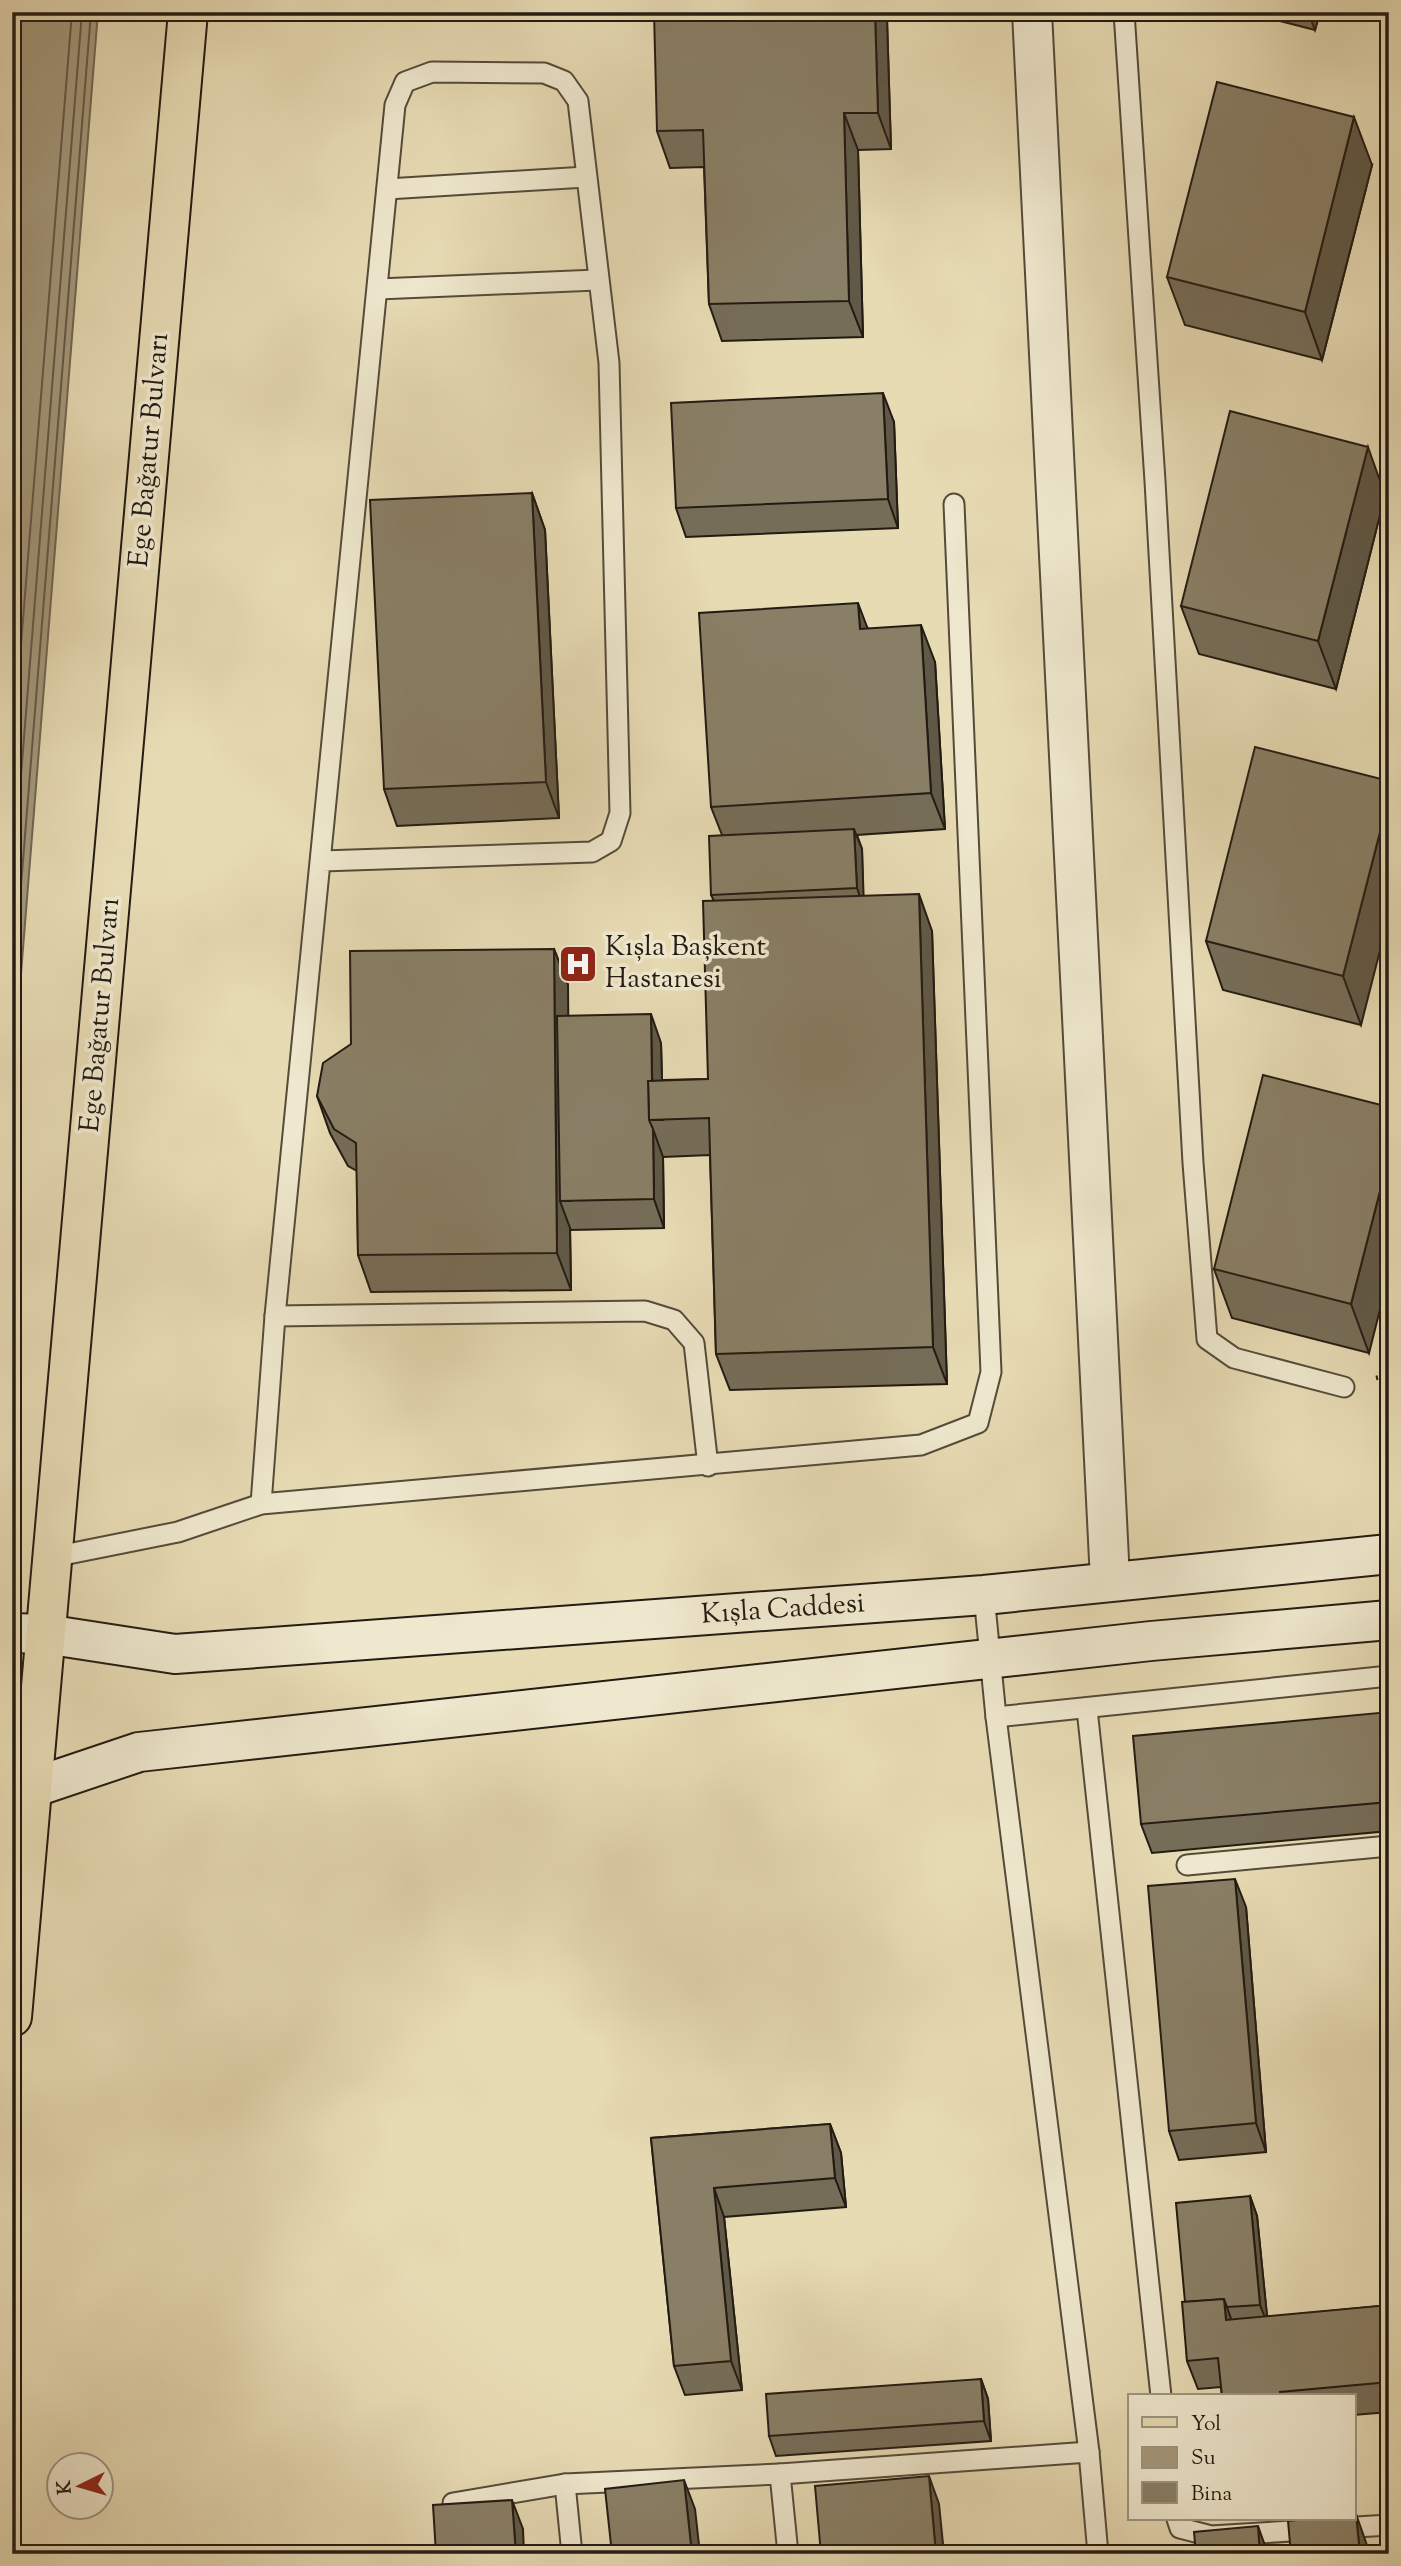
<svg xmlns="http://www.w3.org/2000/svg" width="1401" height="2566" font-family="'Sorts Mill Goudy',serif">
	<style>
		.water { fill: #a49a7d; stroke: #706752; stroke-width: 2 }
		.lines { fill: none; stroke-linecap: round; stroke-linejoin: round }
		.shore { stroke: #645a48; stroke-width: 2 }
		.service-casing { stroke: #544b3a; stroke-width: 23 }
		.minor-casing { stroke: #544b3a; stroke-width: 42 }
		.secondary-casing { stroke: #231b12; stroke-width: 42 }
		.primary-casing { stroke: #231b12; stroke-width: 42 }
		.path { stroke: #231b12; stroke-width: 4.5; stroke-dasharray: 2 3.5; stroke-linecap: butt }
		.service { stroke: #efe8ce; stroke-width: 19 }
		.minor { stroke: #efe8ce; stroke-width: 38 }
		.secondary { stroke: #efe8ce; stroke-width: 38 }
		.primary { stroke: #e7dbb4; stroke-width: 38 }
		.wall { fill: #766d58; stroke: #231b12; stroke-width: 2 }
		.shaded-wall { fill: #605947; stroke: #231b12; stroke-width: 2 }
		.building { fill: #897f66; stroke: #231b12; stroke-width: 2 }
		.labels { text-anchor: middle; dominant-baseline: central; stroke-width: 7; stroke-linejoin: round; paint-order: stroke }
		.street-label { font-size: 28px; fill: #231b12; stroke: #efe8ce }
		.poi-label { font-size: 28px; fill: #231b12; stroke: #efe8ce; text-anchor: start }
	</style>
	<rect width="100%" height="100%" fill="#e7dbb4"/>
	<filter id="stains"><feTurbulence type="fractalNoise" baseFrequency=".00286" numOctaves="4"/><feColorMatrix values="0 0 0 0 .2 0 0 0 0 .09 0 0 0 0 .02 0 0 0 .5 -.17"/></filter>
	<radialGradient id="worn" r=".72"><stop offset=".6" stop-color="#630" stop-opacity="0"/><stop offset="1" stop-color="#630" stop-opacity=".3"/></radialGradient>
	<path class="water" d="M12,12H98L12,1086Z"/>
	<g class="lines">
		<g class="shore">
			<path d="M12,756L72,12"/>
			<path d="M12,888L82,12"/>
			<path d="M12,998L91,12"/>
		</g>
		<defs>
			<g id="service">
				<path d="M1124,12L1155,481L1193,1163L1207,1339L1234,1358L1344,1387"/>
				<path d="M387,189L586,177"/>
				<path d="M378,289L597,280"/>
				<path d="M275,1316L645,1311L674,1320L694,1343L708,1466"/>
				<path d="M261,1504L275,1316L395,105L405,82L432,72L544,73L564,81L578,101L609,363L620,813L611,841L592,852L322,861"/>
				<path d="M53,1557L178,1532L261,1504L921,1445L978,1423L991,1372L954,504"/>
				<path d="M984,1595L996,1717L1089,2452L1098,2554"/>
				<path d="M1087,1709L1161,2396"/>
				<path d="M996,1717L1389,1676"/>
				<path d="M1187,1865L1389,1846"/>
				<path d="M780,2474L1089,2452"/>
				<path d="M565,2484L572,2554"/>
				<path d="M453,2503L565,2484L780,2474L788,2554"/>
				<path d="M1177,2519L1180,2528L1211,2536L1389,2525"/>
			</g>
			<path id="minor" d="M1032,12L1110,1580"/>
			<g id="secondary">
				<path d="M12,1633L45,1634L175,1654L984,1595L1389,1554"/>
				<path d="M12,1799L32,1788L139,1752L1151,1641L1389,1620"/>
			</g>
			<path id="primary" d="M12,2017L188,12"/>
		</defs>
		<use href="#service" class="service-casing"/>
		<use href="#minor" class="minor-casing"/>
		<use href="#secondary" class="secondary-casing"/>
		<use href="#primary" class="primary-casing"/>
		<path class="path" d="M1376,1378L1389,1375"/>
		<use href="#service" class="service"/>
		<use href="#minor" class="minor"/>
		<use href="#secondary" class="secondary"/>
		<use href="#primary" class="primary"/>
	</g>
	<g class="wall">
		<path d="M1245,12H1320L1315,30Z"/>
		<path d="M887,19L891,149L858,150L863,337L722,341L709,304L704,167L670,168L657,131Z"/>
		<path d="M1372,165L1322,360L1185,325L1167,277Z"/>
		<path d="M894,422L898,528L686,537L676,508Z"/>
		<path d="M532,493L545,530L559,818L397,826L384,789Z"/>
		<path d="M1385,495L1336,689L1199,654L1181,606Z"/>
		<path d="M867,628L935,662L945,829L857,835L862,849L863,896L932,931L947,1384L730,1390L716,1354L710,1155L663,1157L664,1228L571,1230L570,1228L571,1290L371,1292L358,1255L357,1171L348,1166L330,1133L317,1096L554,949L568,985V1016L661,1043L662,1080L708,1079L714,901L711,895L722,835L711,807Z"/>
		<path d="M1389,781L1361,1025L1223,990L1206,941Z"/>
		<path d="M1389,1107L1369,1353L1232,1318L1214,1269Z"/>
		<path d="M1389,1712V1831L1152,1853L1141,1824Z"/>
		<path d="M1246,1907L1266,2152L1179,2160L1169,2131Z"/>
		<path d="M830,2124L841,2153L846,2207L724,2217L742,2390L685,2395L674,2366L651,2138Z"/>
		<path d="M1250,2196L1257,2216L1267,2317L1389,2305V2412L1354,2415V2396H1222L1221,2387L1198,2389L1187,2361L1185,2302Z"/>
		<path d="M981,2379L988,2399L991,2441L776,2456L769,2436Z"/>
	</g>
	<g class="shaded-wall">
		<path d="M875,12H885L887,19L891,149L878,113Z"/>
		<path d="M1308,12H1320L1315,30Z"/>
		<path d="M844,113L858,150L863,337L849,301Z"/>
		<path d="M1354,117L1372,165L1322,360L1305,312Z"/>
		<path d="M883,393L894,422L898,528L888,499Z"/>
		<path d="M1368,447L1385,495L1336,689L1318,641Z"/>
		<path d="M532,493L545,530L559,818L546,782Z"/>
		<path d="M858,603L872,640L860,629Z"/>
		<path d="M921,625L935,662L945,829L931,793Z"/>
		<path d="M1389,797V915L1361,1025L1343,976Z"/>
		<path d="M854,829L862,849L864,908L857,888Z"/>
		<path d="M919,894L932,931L947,1384L933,1347Z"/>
		<path d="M554,949L568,985L570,1201H560L570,1228L571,1290L557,1253Z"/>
		<path d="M651,1014L661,1043L663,1120H653Z"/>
		<path d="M653,1129L663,1157L664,1228L654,1199Z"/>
		<path d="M1389,1156V1274L1369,1353L1351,1304Z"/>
		<path d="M1235,1879L1246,1907L1266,2152L1256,2123Z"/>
		<path d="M830,2124L841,2153L846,2207L835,2178Z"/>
		<path d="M714,2188L724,2217L742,2390L731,2361Z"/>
		<path d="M1250,2196L1257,2216L1268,2325L1260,2305Z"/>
		<path d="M1224,2299L1234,2327L1226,2320Z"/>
		<path d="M981,2379L988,2399L991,2441L984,2421Z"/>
		<path d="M929,2476L939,2504L944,2554H936Z"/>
		<path d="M684,2480L695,2509L700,2554H692Z"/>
		<path d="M512,2500L523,2529L524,2554H516Z"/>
		<path d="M1356,2514L1369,2551V2554H1360Z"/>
		<path d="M1258,2526L1268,2554H1260Z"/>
	</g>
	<g class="building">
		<path d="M654,12H875L878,113H844L849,301L709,304L703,130L657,131Z"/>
		<path d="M1217,82L1354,117L1305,312L1167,277Z"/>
		<path d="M883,393L888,499L676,508L671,403Z"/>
		<path d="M1230,411L1368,447L1318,641L1181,606Z"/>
		<path d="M532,493L546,782L384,789L370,500Z"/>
		<path d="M858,603L860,629L921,625L931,793L711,807L699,613Z"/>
		<path d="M1255,747L1389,781V797L1343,976L1206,941Z"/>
		<path d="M854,829L857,888L711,895L709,836Z"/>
		<path d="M919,894L933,1347L716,1354L709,1118L649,1120L648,1081L708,1079L703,901Z"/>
		<path d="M554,949L557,1253L358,1255L356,1143L334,1129L317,1096L323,1063L351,1044L350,951Z"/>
		<path d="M651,1014L652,1081H648L649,1120L653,1129L654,1199L560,1201L557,1016Z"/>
		<path d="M1263,1075L1389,1107V1156L1351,1304L1214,1269Z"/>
		<path d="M1389,1712V1802L1141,1824L1133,1736Z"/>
		<path d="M1235,1879L1256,2123L1169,2131L1148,1886Z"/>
		<path d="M830,2124L835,2178L714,2188L731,2361L674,2366L651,2138Z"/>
		<path d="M1250,2196L1260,2305L1227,2307L1224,2299L1185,2302L1176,2203Z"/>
		<path d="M1224,2299L1226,2320L1389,2305V2382L1280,2392L1281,2396H1222L1218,2358L1187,2361L1182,2302Z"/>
		<path d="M981,2379L984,2421L769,2436L766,2394Z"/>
		<path d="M929,2476L936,2554H821L815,2486Z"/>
		<path d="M684,2480L692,2554H612L605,2489Z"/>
		<path d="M512,2500L516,2554H436L433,2505Z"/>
		<path d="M1385,2512H1389V2547Z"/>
		<path d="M1354,2514H1356L1360,2554H1291L1288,2521L1307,2519H1354Z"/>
		<path d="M1258,2526L1260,2554H1196L1194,2532Z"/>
	</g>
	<defs>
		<symbol id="hospital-square" viewBox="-11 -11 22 22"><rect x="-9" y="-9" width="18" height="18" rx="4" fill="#8f2418" stroke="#efe8ce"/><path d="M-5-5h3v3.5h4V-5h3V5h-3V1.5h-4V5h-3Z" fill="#fff"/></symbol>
	</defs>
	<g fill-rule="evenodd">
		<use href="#hospital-square" x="556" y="942" width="44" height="44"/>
	</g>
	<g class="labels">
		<g class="street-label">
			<text transform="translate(150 450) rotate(-85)">Ege Bağatur Bulvarı</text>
			<text transform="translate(101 1015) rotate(-85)">Ege Bağatur Bulvarı</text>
			<text transform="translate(783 1610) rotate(-4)">Kışla Caddesi</text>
		</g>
		<g class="poi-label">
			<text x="605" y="948">Kışla Başkent<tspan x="605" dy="32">Hastanesi</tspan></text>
		</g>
	</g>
	<rect width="1401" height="2566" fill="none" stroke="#e7dbb4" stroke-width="42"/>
	<rect x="14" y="14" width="1373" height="2538" fill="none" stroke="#231b12" stroke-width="3.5"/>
	<rect x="21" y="21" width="1359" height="2524" fill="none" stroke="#231b12" stroke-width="2"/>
	<rect x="1128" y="2394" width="228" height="126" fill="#efe8ce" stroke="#9d9683" stroke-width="2"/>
	<rect x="1142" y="2417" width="35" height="10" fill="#e7dbb4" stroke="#9d9683" stroke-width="2"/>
	<text x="1191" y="2430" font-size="21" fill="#231b12">Yol</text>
	<rect x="1142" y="2447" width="35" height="21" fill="#a49a7d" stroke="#9d9683" stroke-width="2"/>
	<text x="1191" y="2464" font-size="21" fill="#231b12">Su</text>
	<rect x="1142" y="2482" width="35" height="21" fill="#897f66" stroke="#9d9683" stroke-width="2"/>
	<text x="1191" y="2500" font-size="21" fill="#231b12">Bina</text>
	<g transform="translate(80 2486) rotate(265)"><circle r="33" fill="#efe8ce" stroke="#9d9683" stroke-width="2"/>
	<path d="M0-5L12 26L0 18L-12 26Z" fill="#8f2418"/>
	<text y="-10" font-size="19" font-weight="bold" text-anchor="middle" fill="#231b12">K</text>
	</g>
	<rect width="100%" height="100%" filter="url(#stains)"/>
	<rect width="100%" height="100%" fill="url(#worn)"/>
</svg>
